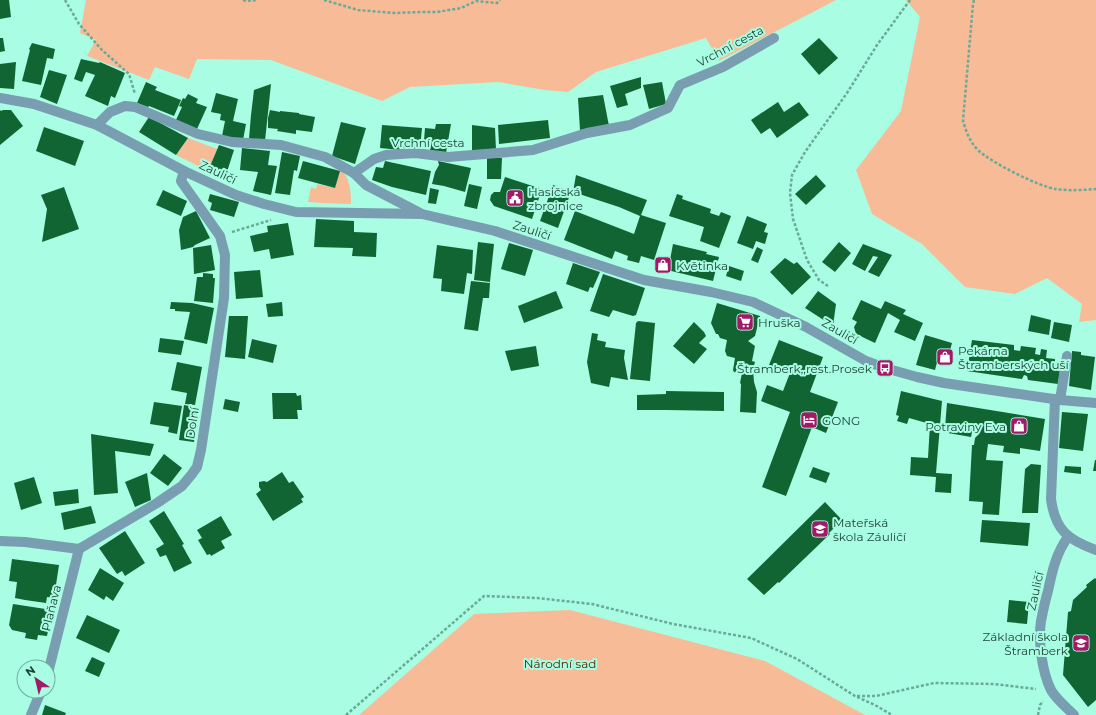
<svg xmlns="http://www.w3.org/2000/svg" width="1096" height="715" font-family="Montserrat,sans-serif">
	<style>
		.green { fill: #f8bb97 }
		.building { fill: #106533 }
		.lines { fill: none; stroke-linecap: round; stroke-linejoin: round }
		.path { stroke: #6baa96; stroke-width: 2.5; stroke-dasharray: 3 2; stroke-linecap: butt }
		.minor { stroke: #799eb1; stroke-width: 10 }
		.labels { text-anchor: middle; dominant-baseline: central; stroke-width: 4; stroke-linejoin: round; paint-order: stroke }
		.street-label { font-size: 12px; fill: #1c3f34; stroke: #a8fde2 }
		.poi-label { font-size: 12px; fill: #1c3f34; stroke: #a8fde2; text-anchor: start }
		.park-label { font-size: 12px; fill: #542400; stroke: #a8fde2 }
	</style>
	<rect width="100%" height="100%" fill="#a8fde2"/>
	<g class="green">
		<path d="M86,0H836L719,61L706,38L596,72L568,92L545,90L498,82L410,87L382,101L271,60L197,59L189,79L155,67L149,80L87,56L96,40L80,33Z"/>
		<path d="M906,0H1096V320L1079,322L1082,304L1047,278L1015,294L965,287L922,244L872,214L856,170L901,111L920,17Z"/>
		<path d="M188,138L217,149L208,171L176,155Z"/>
		<path d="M340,169C350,177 351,192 351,204L322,203L308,202L311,187L316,189L317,184L335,188Z"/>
		<path d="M570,610L765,661L865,715H359L474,614Z"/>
	</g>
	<g class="building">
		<path d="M0,0H9L11,17L0,19Z"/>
		<path d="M0,38H3L5,51L0,52Z"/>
		<path d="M819,38L838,58L819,75L801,54Z"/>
		<path d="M32,43L55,49L53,59L47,58L41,85L22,81L30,50L29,49Z"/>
		<path d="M81,59L99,63L100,62L125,73L115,98L111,96L108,106L85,96L95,75L86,72L82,82L74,79Z"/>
		<path d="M16,62L14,89L0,88V64Z"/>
		<path d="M49,70L67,75L57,104L40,97Z"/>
		<path d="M641,77V88L625,94L628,105L617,108L610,86Z"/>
		<path d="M146,82L157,87L155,90L181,100L174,116L149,106L148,107L137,103Z"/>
		<path d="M662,82L666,104L649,109L643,85Z"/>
		<path d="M271,84L265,141L249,139L251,115L254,90Z"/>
		<path d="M216,93L238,99L233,121L246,124L243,140L222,136L225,121L220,120L221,114L211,112Z"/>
		<path d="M188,94L198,99L196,103L207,107L197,129L176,120L182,107L179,106L183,98L185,99Z"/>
		<path d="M603,95L609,126L580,130L578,98Z"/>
		<path d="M778,102L784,112L799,102L809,115L777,138L770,128L761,134L751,120Z"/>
		<path d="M0,110L1,111L3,110H11L23,126L0,145Z"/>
		<path d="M270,110L280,112V111L299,113V114L315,117L312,132L296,130V134L277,131L278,129L268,128V118Z"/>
		<path d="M149,117L188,138L176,155L139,132Z"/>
		<path d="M548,120L550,138L499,144L498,125Z"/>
		<path d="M341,122L366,128L355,164L332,156Z"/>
		<path d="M436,124H451L446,153L430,150L432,141L424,140L425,128L435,129Z"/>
		<path d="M382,125L422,128L420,149L400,147V150L380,148Z"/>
		<path d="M472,125L495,128L496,150L472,151Z"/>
		<path d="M44,127L84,141L75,166L36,151Z"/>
		<path d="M219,145L234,150L225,178L208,171Z"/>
		<path d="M242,148L270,151L268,165L277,166L271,195L253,191L258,172L240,170Z"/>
		<path d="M282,152L300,156L297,171L294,170L290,195L275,193Z"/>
		<path d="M487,157L502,158L501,179H487Z"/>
		<path d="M303,161L340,171L335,188L298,178Z"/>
		<path d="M385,161L431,171L426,195L392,187L372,180L376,167L383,168Z"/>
		<path d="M438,161L471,168L465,192L444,186L432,184L435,172L439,165Z"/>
		<path d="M576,175L647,200L641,215L666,223L654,260L641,256L639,263L627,260L628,256L615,251L612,259L564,240L575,211L634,234L640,216L619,207L573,192Z"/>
		<path d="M816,175L826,186L806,205L795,194Z"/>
		<path d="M505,177L542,189L532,219L494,206L490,200L491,195L494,192H500Z"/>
		<path d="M469,184L482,187L477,209L464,206Z"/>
		<path d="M553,185L568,190L572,189L558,228L540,221Z"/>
		<path d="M64,187L79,229L42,242L47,209L41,195Z"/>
		<path d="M430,188L439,190L436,204L428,203Z"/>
		<path d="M163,190L187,201L181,216L156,205Z"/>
		<path d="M210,194L239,202L234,217L210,210L212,203L208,201Z"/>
		<path d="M677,194L683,196L682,199L711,209L710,213L719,216L721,212L731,216L719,248L700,241L704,227L669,216Z"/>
		<path d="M196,211L210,238L195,245L193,247L181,250L179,230L183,217Z"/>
		<path d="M747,216L767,224L764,232L768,233L765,244L756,241L753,249L737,243Z"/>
		<path d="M316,219L354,221V232L377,233L376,257L352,256L353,248L314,247Z"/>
		<path d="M288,223L294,255L271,259L269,249L254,252L250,236L268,232L267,226Z"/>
		<path d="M478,242L494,244L490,282L474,280Z"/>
		<path d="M839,242L851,253L835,272L822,262Z"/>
		<path d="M509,243L533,250L525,276L501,269Z"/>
		<path d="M673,244L707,252L706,254L719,257L713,281L667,270L669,259L670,260Z"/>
		<path d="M863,244L892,255L879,277L868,272L878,257L873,256L865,271L852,264Z"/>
		<path d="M211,245L215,270L194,274L193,248Z"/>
		<path d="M437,245L473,250L472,274L467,273L464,294L441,291L442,279L433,278Z"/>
		<path d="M757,247L763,250L758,263L751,260Z"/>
		<path d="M785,258L794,264L797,262L811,277L792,295L770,272Z"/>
		<path d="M573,263L600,272L593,288L590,287L588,292L566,284Z"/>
		<path d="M729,266L744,271L741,281L726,276Z"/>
		<path d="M260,270L263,297L236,299L234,272Z"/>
		<path d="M203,273L213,274V278H215L213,303L194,301L197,277H203Z"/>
		<path d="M603,274L645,288L636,315L633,316L613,310L609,317L590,311Z"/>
		<path d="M471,281L490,283L489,298H483L478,331L464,329Z"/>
		<path d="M556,291L563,308L524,323L518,306Z"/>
		<path d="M818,291L836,304L833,326L805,308Z"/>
		<path d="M861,300L881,309L885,301L906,310L903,314L923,323L915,341L894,332L900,320L888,313L875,343L856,334L854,327L857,322L852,319Z"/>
		<path d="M171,302L192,303L214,308L207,344L184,339L190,312L175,311V309H170Z"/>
		<path d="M282,302L283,316L268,317L266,304Z"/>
		<path d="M717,303L760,316L755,336L748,341L755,346L752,361L755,362L753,369L754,382L757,392L756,413L740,412L741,384L740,383L742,373L734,372L733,370L735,358L727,356L725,351L727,340L720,338L718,334H716L711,323Z"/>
		<path d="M1031,315L1051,320L1049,335L1028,331Z"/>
		<path d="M229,316H248L245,359L225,357Z"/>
		<path d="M638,321L655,323L650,381L630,379L636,323Z"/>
		<path d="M694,322L704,332L706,336L699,343L707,349L694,364L673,346Z"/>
		<path d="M1054,322L1072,325L1069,342L1051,338Z"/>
		<path d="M592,333L598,334L597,340L606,342L605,347L625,350L624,358L628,380L611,377L609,387L591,383L587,362Z"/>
		<path d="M925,335L952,343L949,354L940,351L935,370L916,365Z"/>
		<path d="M160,338L184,341L181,355L158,352Z"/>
		<path d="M252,339L277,345L273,363L248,357Z"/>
		<path d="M779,340L823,357L810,392L838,402L826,433L812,427L786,496L762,487L790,412L761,401L767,385L783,391L790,373L769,365Z"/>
		<path d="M972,340L1014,345V350L1020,351L1021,346L1036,348L1035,354L1040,355L1041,349L1047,350L1046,358L1055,359V363H1061L1058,384L1028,380L1027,376L1024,375L1022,379L967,371Z"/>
		<path d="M536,346L539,366L511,371L505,351Z"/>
		<path d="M1072,351L1081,352V355L1095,357L1091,390L1069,386Z"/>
		<path d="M177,362L202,367L195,405L185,404L187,393L171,390Z"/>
		<path d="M666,391L724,392V411L667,410H637V395L666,394Z"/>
		<path d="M901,391L942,401L936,473L952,474L951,493L935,492L936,477L910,475L911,457L928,458L930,424L909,418L907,424L897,421L899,416L896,415Z"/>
		<path d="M272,393H296L297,396L301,395L302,410H297L298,419H273Z"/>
		<path d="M225,399L240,402L238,412L223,409Z"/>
		<path d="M154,402L182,406L177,434L168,432L169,427L150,424Z"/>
		<path d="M947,403L1045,419L1040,451L1020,448V454L1003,452L1004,446L988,444L986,460L1003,461L999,515L982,514L983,502L969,501L972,445H974L975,438L979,434L972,432L971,437L948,433L945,428Z"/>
		<path d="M184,405L198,408L194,442L179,440Z"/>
		<path d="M1062,412L1088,414L1083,451L1059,448Z"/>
		<path d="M91,434L154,444L150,456L115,451L118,493L94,495Z"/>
		<path d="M164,454L182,468L168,486L150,473Z"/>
		<path d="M1095,460H1096V471H1093Z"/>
		<path d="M1031,464L1041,465L1038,513H1022L1025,469Z"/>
		<path d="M1065,466L1081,467V474L1064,472Z"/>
		<path d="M813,467L830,473L826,483L809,477Z"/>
		<path d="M282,472L289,483L293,481L304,497L301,499L303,502L273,521L256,494L261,490L259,487V482L264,481L267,482Z"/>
		<path d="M147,473L151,500L135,507L125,482Z"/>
		<path d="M34,477L42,503L21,510L14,483Z"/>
		<path d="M78,489L79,503L55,506L53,492Z"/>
		<path d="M825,502L842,520L829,533L830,534L779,583L778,582L764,595L747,579Z"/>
		<path d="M91,506L96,523L64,530L61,513Z"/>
		<path d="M164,511L184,544L182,545L192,563L174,572L166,555L160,557L156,549L164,544L149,521Z"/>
		<path d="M221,516L232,535L221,541L225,548L211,556L210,554L207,555L198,540L202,538L197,530Z"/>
		<path d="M982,520L1030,523L1028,546L980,542Z"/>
		<path d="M125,531L145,563L125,576L122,571L117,574L99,548Z"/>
		<path d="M12,559L59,565L54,598L47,597L46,603L25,600L15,598L17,582L9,581Z"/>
		<path d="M100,568L124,583L113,601L106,596L104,600L88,590Z"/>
		<path d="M1095,578L1096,579V700L1088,707L1063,675L1068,612L1071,611L1073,600L1087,587L1086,585Z"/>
		<path d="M1009,600L1029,602L1027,624L1007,622Z"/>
		<path d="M13,604L52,610L47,636L38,635L37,640L25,638L26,633L12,630L9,625Z"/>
		<path d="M87,615L120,630L109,653L76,638Z"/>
		<path d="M92,657L105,663L99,677L85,671Z"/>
		<path d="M45,705L66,713L65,715H42Z"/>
	</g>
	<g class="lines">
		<g class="path">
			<path d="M65,0L79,24L102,50L129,74L135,94"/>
			<path d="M243,0L246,1L257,0"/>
			<path d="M324,0L358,10L394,13L422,12H437L461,8L476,1L497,3L500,0"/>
			<path d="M974,0L973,4L963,121C966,131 970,143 979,151C991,162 1039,187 1056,189C1069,191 1083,190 1096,189"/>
			<path d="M232,232L271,220"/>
			<path d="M828,286L819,280L807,260L793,219L790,193L792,175L805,152L847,93L877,45L910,0"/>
			<path d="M857,696H876L934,683L994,684L1036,689"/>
			<path d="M346,715L484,596L537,598L592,604L673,624L751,638L797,659L855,696L875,705L892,715"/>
			<path d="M1038,715L1040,705L1043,701"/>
		</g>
		<g class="minor">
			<path d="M0,98L34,104L97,125L184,171L236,195L264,204L296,212L422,214L495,231L644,280L711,292L753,302L806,327L866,361L885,368L917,377L944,383L1060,400L1096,403"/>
			<path d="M97,125L110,112L125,106L135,107L198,134L232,142L281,145L325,157L354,173L374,159L386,155L415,153L448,157L533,150L587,133L630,125L668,108L680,85L723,67L774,38"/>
			<path d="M354,173L366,185L420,213"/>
			<path d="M1055,399L1051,499C1055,530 1068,540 1096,550"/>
			<path d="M1060,400L1067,356"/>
			<path d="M1068,537C1056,553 1052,572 1048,591C1045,601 1043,611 1041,621C1038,641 1042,672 1051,690C1056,699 1067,708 1074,715"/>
			<path d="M0,541L25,542L79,549L157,503L182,486L192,474L197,467L201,450L224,298L225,255L220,236L181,181L184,171"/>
			<path d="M48,673L79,549"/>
			<path d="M31,715L41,691"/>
		</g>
	</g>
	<defs>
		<symbol id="civic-square" viewBox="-11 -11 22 22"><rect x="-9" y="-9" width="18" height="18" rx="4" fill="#a01a67" stroke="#a8fde2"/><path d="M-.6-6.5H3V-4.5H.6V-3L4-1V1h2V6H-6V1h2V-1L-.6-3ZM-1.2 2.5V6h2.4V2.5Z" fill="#fff"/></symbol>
		<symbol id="shop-square" viewBox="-11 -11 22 22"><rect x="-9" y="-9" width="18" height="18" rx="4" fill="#a01a67" stroke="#a8fde2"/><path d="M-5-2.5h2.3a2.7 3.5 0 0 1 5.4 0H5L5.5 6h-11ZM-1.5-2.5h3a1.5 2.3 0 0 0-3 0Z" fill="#fff"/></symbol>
		<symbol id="supermarket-square" viewBox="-11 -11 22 22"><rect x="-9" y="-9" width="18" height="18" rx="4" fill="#a01a67" stroke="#a8fde2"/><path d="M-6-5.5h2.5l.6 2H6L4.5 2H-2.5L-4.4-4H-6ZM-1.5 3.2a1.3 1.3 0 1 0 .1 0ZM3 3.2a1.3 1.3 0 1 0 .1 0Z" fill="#fff"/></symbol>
		<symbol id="bus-square" viewBox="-11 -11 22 22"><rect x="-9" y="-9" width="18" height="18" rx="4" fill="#a01a67" stroke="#a8fde2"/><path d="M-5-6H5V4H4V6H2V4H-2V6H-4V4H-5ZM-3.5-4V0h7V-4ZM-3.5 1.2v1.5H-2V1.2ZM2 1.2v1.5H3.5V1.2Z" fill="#fff"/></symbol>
		<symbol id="hotel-square" viewBox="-11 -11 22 22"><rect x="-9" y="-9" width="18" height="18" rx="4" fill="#a01a67" stroke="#a8fde2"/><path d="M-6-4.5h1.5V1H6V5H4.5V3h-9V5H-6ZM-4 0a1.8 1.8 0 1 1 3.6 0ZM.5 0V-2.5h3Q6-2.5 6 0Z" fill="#fff"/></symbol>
		<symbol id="school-square" viewBox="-11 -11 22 22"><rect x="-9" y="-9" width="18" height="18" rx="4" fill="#a01a67" stroke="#a8fde2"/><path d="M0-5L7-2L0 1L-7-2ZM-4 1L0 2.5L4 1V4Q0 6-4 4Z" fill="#fff"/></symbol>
	</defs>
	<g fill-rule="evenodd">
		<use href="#civic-square" x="505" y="188" width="20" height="20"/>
		<use href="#shop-square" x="653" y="255" width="20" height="20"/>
		<use href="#supermarket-square" x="735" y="312" width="20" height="20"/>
		<use href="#shop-square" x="935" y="347" width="20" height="20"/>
		<use href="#bus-square" x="875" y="358" width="20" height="20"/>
		<use href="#hotel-square" x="799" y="410" width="20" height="20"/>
		<use href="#shop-square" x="1009" y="416" width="20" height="20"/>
		<use href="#school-square" x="810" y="519" width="20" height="20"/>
		<use href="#school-square" x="1071" y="633" width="20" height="20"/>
	</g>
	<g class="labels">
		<g class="street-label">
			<text transform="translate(730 46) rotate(-28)">Vrchní cesta</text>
			<text x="428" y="142">Vrchní cesta</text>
			<text transform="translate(218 172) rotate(25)">Zauličí</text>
			<text transform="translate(532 230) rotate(18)">Zauličí</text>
			<text transform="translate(840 331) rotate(30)">Zauličí</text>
			<text transform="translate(192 423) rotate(-81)">Dolní</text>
			<text transform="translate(1035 591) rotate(-77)">Zauličí</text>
			<text transform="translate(51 608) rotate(-76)">Plaňava</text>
		</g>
		<g class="poi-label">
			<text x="528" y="191">Hasičská<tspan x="528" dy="14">zbrojnice</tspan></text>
			<text x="676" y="265">Květinka</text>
			<text x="758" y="322">Hruška</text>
			<text x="958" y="350">Pekárna<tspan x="958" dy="14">Štramberských uší</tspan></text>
			<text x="872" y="368" text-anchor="end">Štramberk,,rest.Prosek</text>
			<text x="822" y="420">GONG</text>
			<text x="1006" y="426" text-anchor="end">Potraviny Eva</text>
			<text x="833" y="522">Mateřská<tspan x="833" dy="14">škola Záuličí</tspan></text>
			<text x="1068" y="636" text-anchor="end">Základní škola<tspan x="1068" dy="14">Štramberk</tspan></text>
		</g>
		<g class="park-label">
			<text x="560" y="663">Národní sad</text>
		</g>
	</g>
	<g transform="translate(36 679) rotate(325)"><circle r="19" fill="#a8fde2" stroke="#70b19c"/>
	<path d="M0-3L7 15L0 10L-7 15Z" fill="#a01a67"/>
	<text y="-6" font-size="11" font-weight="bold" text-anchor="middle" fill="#1c3f34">N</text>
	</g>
</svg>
